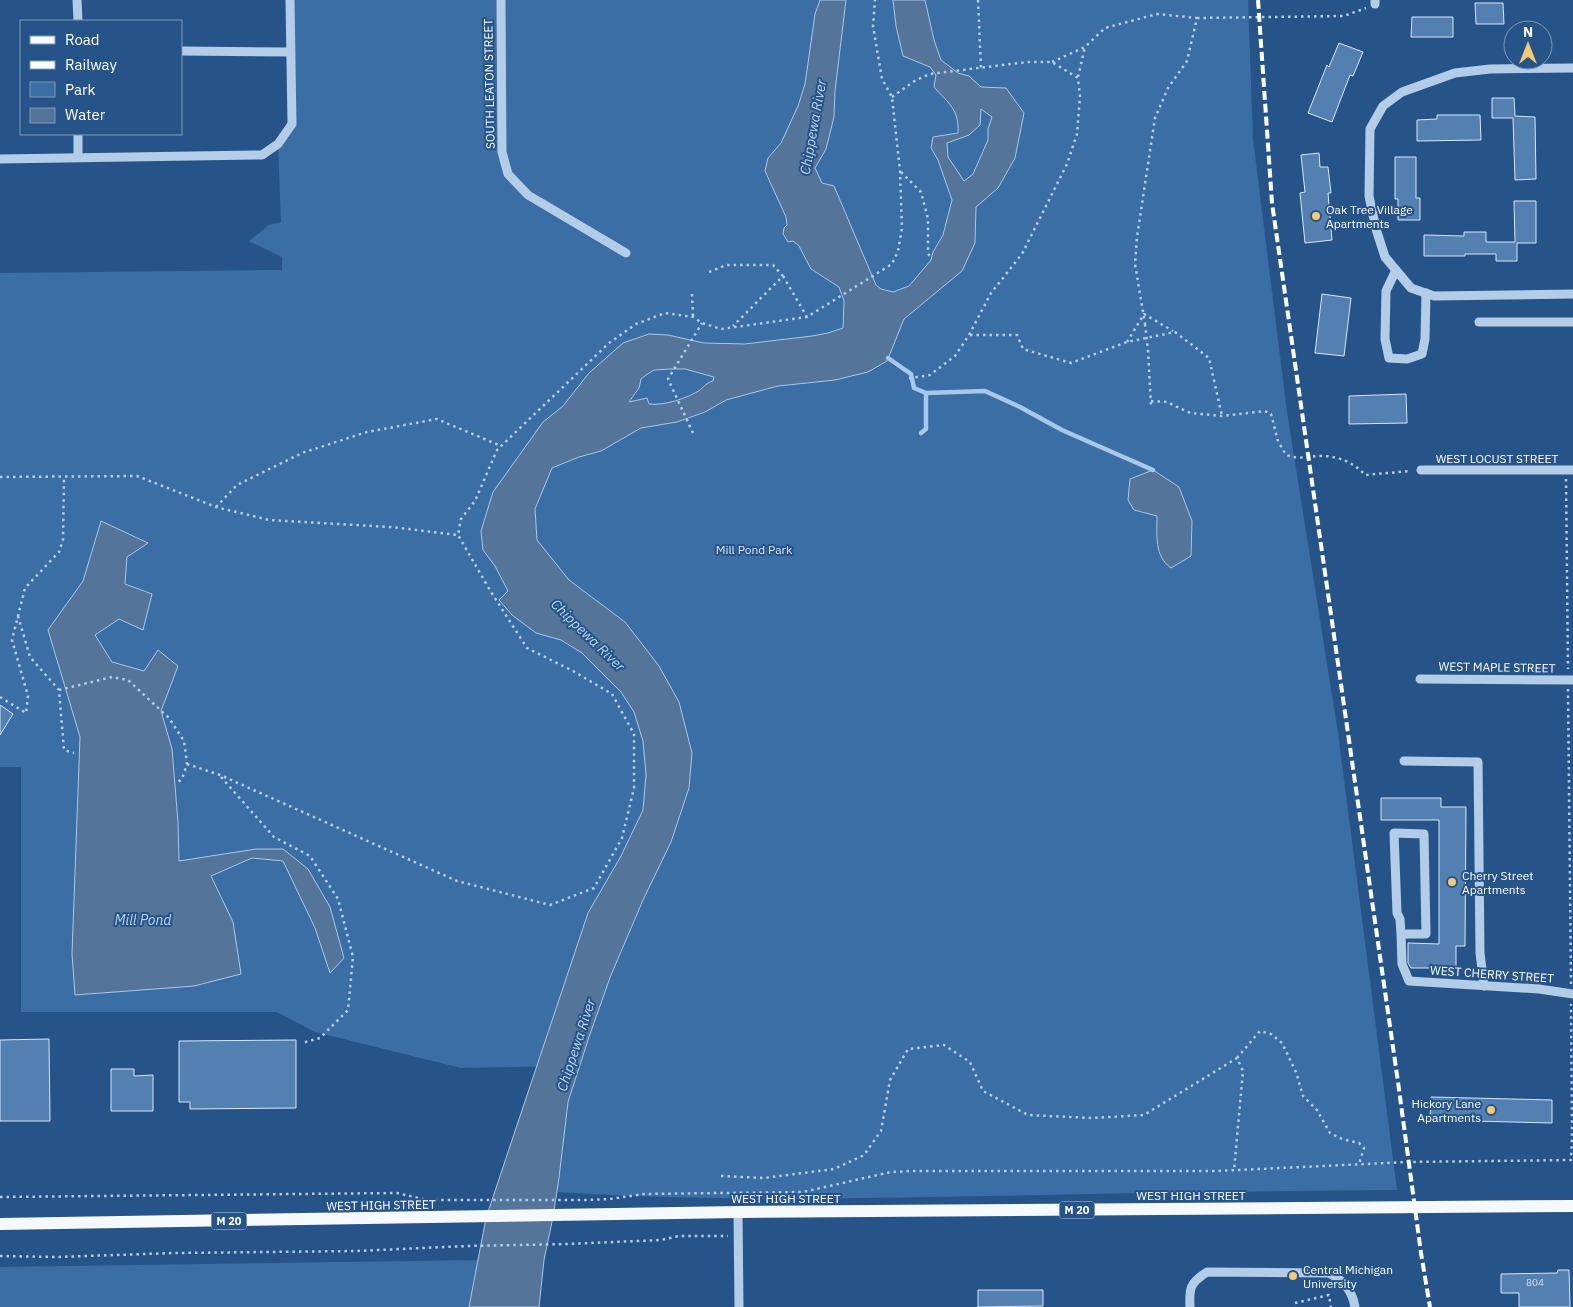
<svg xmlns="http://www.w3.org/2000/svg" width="1573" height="1307" font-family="'IBM Plex Sans',sans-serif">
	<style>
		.green { fill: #3b6ea4 }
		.water { fill: #557499; stroke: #a7c8e9; fill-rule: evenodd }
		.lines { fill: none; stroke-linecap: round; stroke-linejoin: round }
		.stream { stroke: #a7c8e9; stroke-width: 4.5 }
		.building { fill: #5380b1; stroke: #d7e6f7 }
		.path { stroke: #b3cde9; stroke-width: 2.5; stroke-dasharray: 2.5 4; stroke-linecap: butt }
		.minor { stroke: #b3cde9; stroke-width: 9 }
		.major { stroke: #f5f9fe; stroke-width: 12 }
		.rail { stroke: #fff; stroke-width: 4; stroke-dasharray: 9 4; stroke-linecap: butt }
		.path-bridge { stroke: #b3cde9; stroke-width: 2.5; stroke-dasharray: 2.5 4; stroke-linecap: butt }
		.poi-dot { fill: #f1cb78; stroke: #275488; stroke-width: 2 }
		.labels { text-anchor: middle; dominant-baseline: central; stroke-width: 4; stroke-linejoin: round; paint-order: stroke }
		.number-label { font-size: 10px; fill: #d4dfec }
		.shield { fill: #275488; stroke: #beccdb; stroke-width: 1 }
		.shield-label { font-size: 11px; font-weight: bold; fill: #fff }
		.street-label { font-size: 12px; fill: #fff; stroke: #275488 }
		.poi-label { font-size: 12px; fill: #fff; stroke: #275488; text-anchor: start }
		.park-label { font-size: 12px; fill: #d7e6f7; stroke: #275488 }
		.water-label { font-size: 14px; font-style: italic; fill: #bed6f0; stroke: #275488 }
	</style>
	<rect width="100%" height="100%" fill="#275488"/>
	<g class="green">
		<path d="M291,0H1248L1253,139L1287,412L1338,733L1397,1190C1279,1191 1161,1192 1044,1195C872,1198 700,1203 529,1190L569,1066L461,1068L315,1032L277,1012H21V767H0V273L282,270V257L249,241L269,225L281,222L278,144L292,124Z"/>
		<path d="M479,1260L469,1307H0V1267Z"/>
	</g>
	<g class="water">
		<path d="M820,0H846L835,91L834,117L826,149L815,168L822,183L834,186L876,285L881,289L893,292L909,286L931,260L933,252L943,235L952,200L938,160L931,148L933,137L958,133C959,109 949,104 934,87L936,75L930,67L903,56L896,26L893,0H925L934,40L941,60L958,73L969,76L981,87L1006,88L1024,113L1015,158L998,188L976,207L975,243L962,271L904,319L887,361L868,372L835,380L778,386L726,400L705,412L677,422L641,428L601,451L579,457L552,468L535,509L537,540L569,580L625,622L659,666L679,702L692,753L689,788L671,842L643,900L611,975L589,1037L568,1102L559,1178L553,1217L544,1260L539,1307H469L486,1218L588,913L621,856L643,810L646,775L643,741L634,712L621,692L582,653L561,640L536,633L512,615L499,600L508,591L495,566L483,550L481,531L493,492L543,422L563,406L589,373L623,343L649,334L668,335L704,343L745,344L812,336L828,333L843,328L844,301L839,287L811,269L799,246L793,241L788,242L783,234L784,228L787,225L786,217L765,171L768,158L781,143L798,106L805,84L815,14ZM981,109L992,117L988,129V140L973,174L964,181L948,157L947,143L969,135L980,125ZM670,369H685L714,377L713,381C706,383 705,386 700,390C688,398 664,406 649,404L647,398L629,402L639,388L641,379L646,375L654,370Z"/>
		<path d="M1153,470L1179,487L1192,521L1191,556L1171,568C1154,556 1157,535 1157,516L1134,510L1128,500L1130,479Z"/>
		<path d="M101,521L148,543L127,557L125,584L152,594L143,630L119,619L95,635L112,662L144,671L158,650L178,666L161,711L172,749L178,822L179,861L256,849H283L308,869L330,907L344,958L330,973L315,928L283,861L252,858L211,876L233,922L241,974L194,986L75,995L72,954L80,737L48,630L83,581Z"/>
	</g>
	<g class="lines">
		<g class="stream">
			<path d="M888,358L911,374L914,388L926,393V429L921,433"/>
			<path d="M926,393L985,391L1020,407L1062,430L1153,470"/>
		</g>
	</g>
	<g class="building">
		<path d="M1475,3H1503L1504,24H1476Z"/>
		<path d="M1412,17H1453V37H1411Z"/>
		<path d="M1339,43L1363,52L1353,76L1350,75L1332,122L1308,113L1327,65L1329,67Z"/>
		<path d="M1492,98H1514L1515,116L1535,117L1536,179L1515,180L1513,118H1492Z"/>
		<path d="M1437,115H1480L1481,140L1417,141V120L1437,119Z"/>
		<path d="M1319,153L1320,167H1328L1331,193H1328L1332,240L1305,243L1300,193L1305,192L1301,155Z"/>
		<path d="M1395,157H1416V198H1420V220H1398V199H1395Z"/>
		<path d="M1514,201H1536V243H1517V261H1496V254H1465V256H1424V235L1464,236V232H1486V242H1515Z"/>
		<path d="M1322,294L1351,298L1344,356L1315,353Z"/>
		<path d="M1406,394L1407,423L1349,424V396Z"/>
		<path d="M0,705L13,714L0,735Z"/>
		<path d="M1381,798H1441V807H1466L1465,946H1456V968H1411L1408,963V943L1439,944V820H1381Z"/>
		<path d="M49,1039L50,1121H0V1040Z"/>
		<path d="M296,1040V1108L190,1109V1102H179V1041Z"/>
		<path d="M111,1069H134V1076L153,1075V1111H111Z"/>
		<path d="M1431,1097L1552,1100V1123L1430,1120Z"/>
		<path d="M1558,1270H1569L1570,1307H1519V1293H1501V1274L1557,1273Z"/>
		<path d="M978,1290H1043V1306L978,1307Z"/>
	</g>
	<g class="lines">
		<g class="path">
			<path d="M978,0L981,68"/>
			<path d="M1197,18L1344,16L1366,8"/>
			<path d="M1052,62L1085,47L1105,28L1157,14L1197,18L1187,61L1168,88L1155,118L1137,237L1135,264L1145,324"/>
			<path d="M1078,77L1085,47"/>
			<path d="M892,97L916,80L930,74L1027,62H1052L1078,78L1080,96L1077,134L1067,164L1022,254L991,293L969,335L955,356L930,375L905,379"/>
			<path d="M901,172L921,192L928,219V253L931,260"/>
			<path d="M709,272L726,265H773L783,276L733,326"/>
			<path d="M783,276L807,317"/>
			<path d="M692,294L693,317"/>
			<path d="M970,335H1017L1023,349L1071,363L1127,342L1175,332L1209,358L1222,416"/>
			<path d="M1127,342L1144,314L1173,331"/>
			<path d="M1148,350L1151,405"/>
			<path d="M1151,401L1167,402L1190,413L1222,416L1265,411L1271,414L1278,441L1286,455C1302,460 1307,456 1322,456C1339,456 1354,463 1365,475L1411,471"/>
			<path d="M693,433L668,379L702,323"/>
			<path d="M0,477L137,476L216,507L269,520L391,527L458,535"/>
			<path d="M1566,479L1568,669"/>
			<path d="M216,507L237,485L302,453L367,432L437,419L501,446"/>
			<path d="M18,616L30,657L59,690L64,750L74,753"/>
			<path d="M1568,689L1571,984"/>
			<path d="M59,690L112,677L128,680L169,718L184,741L187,764L182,779L178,782"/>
			<path d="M0,697L26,713L28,696L12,640L25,588L59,552L63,540L64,476"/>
			<path d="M187,764L220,775L457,881L550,905L594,888L622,838L634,788V734L612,694L573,671L527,648L491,592L458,535L461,519L475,501L497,450L609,343L636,324L665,313L693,317L702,323L721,329L807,317L892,264L898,251L902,228L900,171L892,97L882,79L873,26L875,0"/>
			<path d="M221,777L274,837L310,856L338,899L353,957L348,1010L320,1038L302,1043"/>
			<path d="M1237,1058L1260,1031L1271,1034L1282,1043L1296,1072L1303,1096L1317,1110L1330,1133L1342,1139L1359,1143L1364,1148L1359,1164"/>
			<path d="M721,1176L764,1178L834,1169L864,1155L881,1131L890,1080L908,1049L944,1045L970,1062L983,1091L1028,1115L1092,1118L1144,1115L1237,1058L1243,1071L1234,1170"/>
			<path d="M0,1197L397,1193L427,1200H585L610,1199L644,1194L803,1192L891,1172L910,1171H1217L1408,1162L1571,1160L1572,1136L1571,1004"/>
			<path d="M0,1256L56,1257L175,1253L357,1251L467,1246L567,1244L661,1240L679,1236H728"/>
			<path d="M1295,1303L1329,1295L1331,1307"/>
		</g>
		<g class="minor">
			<path d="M77,0L78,21"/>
			<path d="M501,0L502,152L508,174L528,195L626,253"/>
			<path d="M1375,0V4"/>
			<path d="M181,51L290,52"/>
			<path d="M1573,68L1490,69L1455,73L1402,92L1383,106L1370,129L1369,196L1376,229L1385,257L1411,288L1434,296L1573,294"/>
			<path d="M78,134V157"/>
			<path d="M0,159L262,155L278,144L292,124L290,0"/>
			<path d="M1396,270L1386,291L1385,339L1389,358L1407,359L1422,354L1425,339L1426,293"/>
			<path d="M1479,322H1573"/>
			<path d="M1421,470H1573"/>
			<path d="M1420,679L1573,680"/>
			<path d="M1404,761L1478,762L1480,953L1484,986"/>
			<path d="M1401,934L1400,919L1397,913L1394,833L1424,834L1426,934H1401L1402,964L1409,981L1539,989L1573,994"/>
			<path d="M738,1212L739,1307"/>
			<path d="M1190,1307C1189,1288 1190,1283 1207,1272L1329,1273C1344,1281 1352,1290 1355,1307"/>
		</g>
		<path class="major" d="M0,1224L738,1212L1573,1206"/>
		<path class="rail" d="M1258,0L1272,203L1398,1082L1421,1253L1430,1307"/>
		<path class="path-bridge" d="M1145,324L1148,350"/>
	</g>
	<g class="poi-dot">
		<circle cx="1316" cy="216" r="5"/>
		<circle cx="1452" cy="882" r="5"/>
		<circle cx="1491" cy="1110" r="5"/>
		<circle cx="1293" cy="1276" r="5"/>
	</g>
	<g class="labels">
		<g class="number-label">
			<text x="1535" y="1282">804</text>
		</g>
		<g class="shield">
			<rect x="1059.5" y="1201.5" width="35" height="17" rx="4"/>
			<rect x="211.5" y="1212.5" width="35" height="17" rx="4"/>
		</g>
		<g class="shield-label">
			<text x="1077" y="1210">M 20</text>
			<text x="229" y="1221">M 20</text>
		</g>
		<g class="street-label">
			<text transform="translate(489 84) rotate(-91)">SOUTH LEATON STREET</text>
			<text x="1497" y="458">WEST LOCUST STREET</text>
			<text transform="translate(1497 667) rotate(1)">WEST MAPLE STREET</text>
			<text transform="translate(1492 974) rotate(4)">WEST CHERRY STREET</text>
			<text x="1191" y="1195">WEST HIGH STREET</text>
			<text x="786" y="1198">WEST HIGH STREET</text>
			<text transform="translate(381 1205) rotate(-1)">WEST HIGH STREET</text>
		</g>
		<g class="poi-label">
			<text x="1326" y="209">Oak Tree Village<tspan x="1326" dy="14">Apartments</tspan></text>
			<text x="1462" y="875">Cherry Street<tspan x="1462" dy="14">Apartments</tspan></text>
			<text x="1481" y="1103" text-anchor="end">Hickory Lane<tspan x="1481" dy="14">Apartments</tspan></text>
			<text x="1303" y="1269">Central Michigan<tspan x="1303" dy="14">University</tspan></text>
		</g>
		<g class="park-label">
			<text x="754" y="549">Mill Pond Park</text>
		</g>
		<g class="water-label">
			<text transform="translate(813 127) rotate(-80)">Chippewa River</text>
			<text transform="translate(588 635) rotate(44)">Chippewa River</text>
			<text x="143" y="920">Mill Pond</text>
			<text transform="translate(576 1045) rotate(-72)">Chippewa River</text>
		</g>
	</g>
	<rect x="20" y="20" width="162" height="115" fill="#275488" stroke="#7d98b8"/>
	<rect x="30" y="36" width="25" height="8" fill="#f5f9fe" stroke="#7d98b8"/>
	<text x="65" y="45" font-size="15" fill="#ffffff">Road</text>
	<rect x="30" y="61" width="25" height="8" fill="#ffffff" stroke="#7d98b8"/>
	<text x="65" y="70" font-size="15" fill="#ffffff">Railway</text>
	<rect x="30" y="82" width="25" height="15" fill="#3b6ea4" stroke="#7d98b8"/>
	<text x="65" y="95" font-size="15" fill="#ffffff">Park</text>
	<rect x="30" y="108" width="25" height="15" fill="#557499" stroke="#7d98b8"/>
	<text x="65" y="120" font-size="15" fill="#ffffff">Water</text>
	<g transform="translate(1528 45)"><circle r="24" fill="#275488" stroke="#7d98b8"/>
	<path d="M0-4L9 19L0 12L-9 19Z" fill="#f1cb78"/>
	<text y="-8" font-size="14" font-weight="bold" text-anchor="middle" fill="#ffffff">N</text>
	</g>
</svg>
